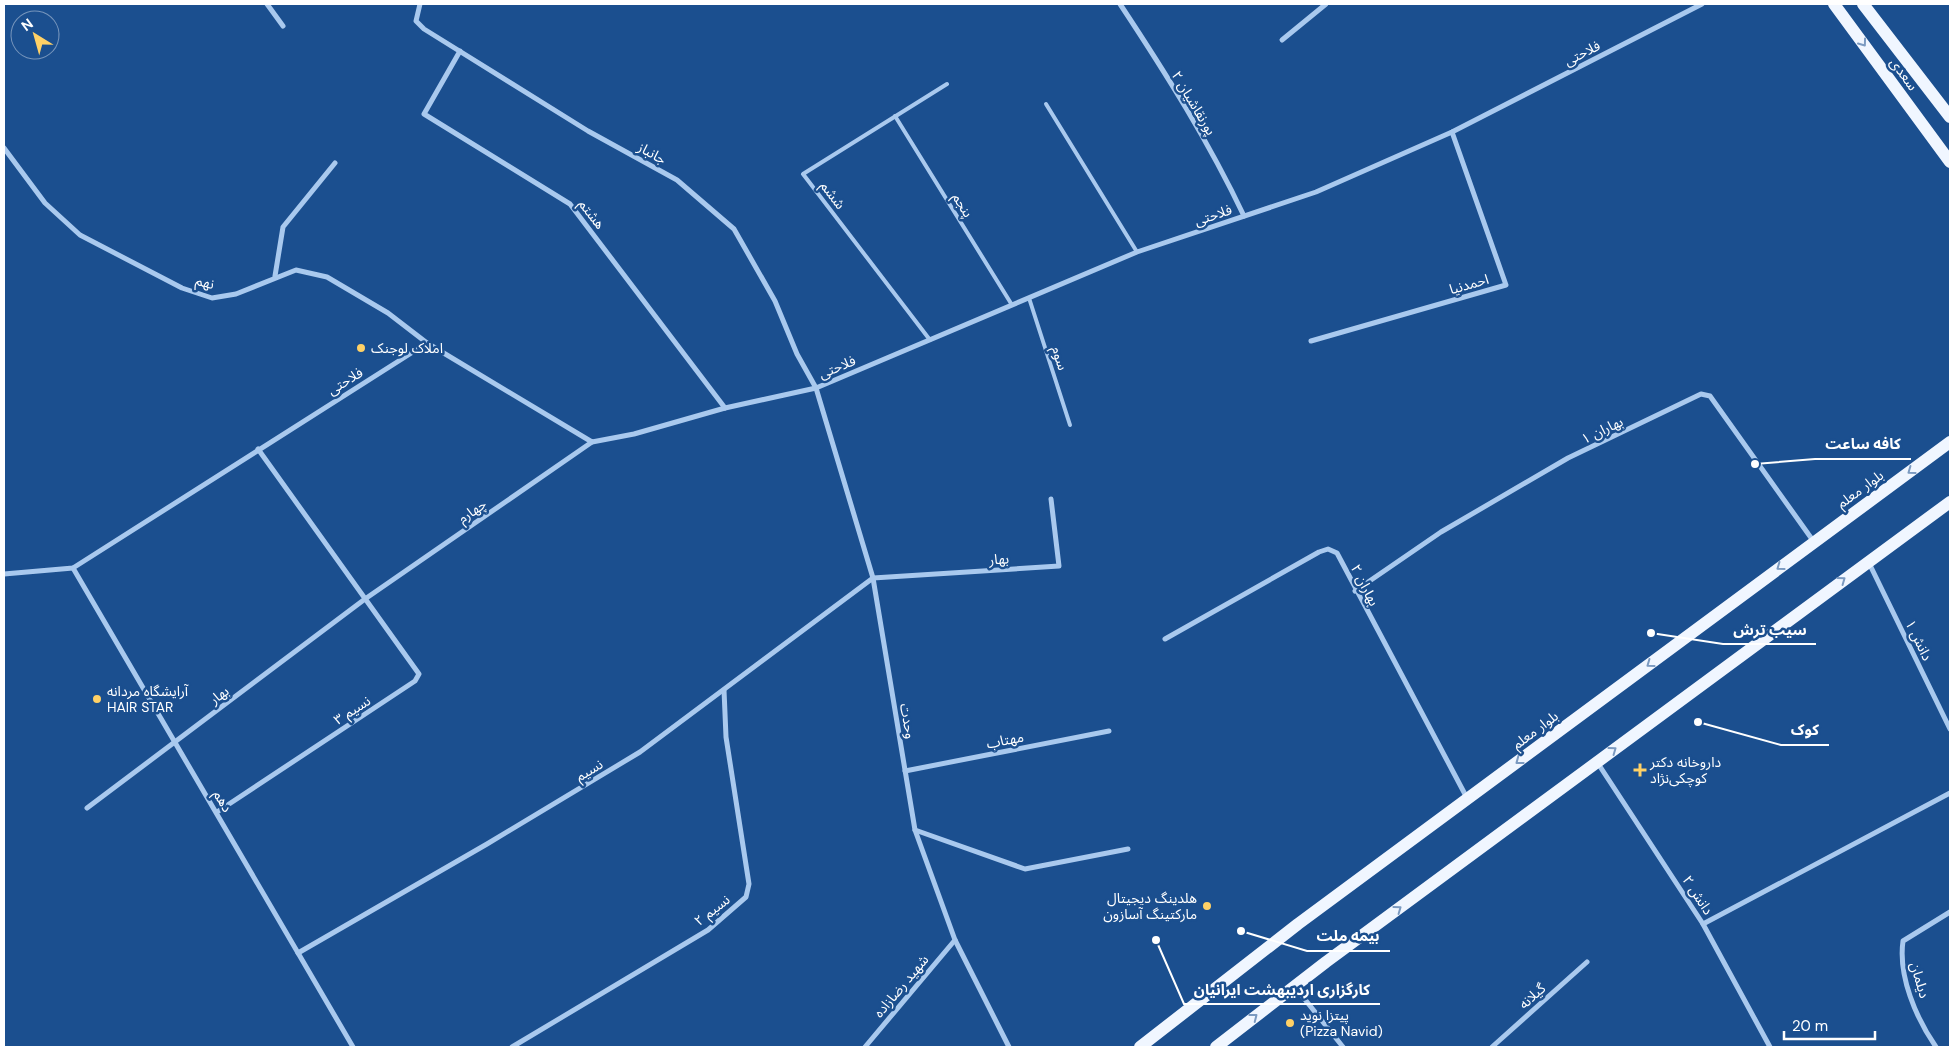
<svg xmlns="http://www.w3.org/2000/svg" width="1954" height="1051" font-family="'DM Sans','Noto Sans Arabic',sans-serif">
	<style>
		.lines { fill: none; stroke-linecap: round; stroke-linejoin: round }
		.lane { stroke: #a9c9ee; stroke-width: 4 }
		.street { stroke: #a9c9ee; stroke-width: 5 }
		.primary { stroke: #f0f6ff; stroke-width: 12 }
		.oneway { stroke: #7b9ac1 }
		.poi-dot { fill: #ffd166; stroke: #1b4f8f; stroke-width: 2 }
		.labels { text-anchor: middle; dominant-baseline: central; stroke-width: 5; stroke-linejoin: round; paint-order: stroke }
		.street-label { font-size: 14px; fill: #fff; stroke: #1b4f8f }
		.poi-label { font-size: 14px; fill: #fff; stroke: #1b4f8f; text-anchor: start }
		.leader { fill: none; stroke: #fff; stroke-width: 2 }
		.callout-dot { fill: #fff; stroke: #1b4f8f; stroke-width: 2 }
		.callout-label { font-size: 15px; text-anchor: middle; font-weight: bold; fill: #fff; stroke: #1b4f8f; stroke-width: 5; stroke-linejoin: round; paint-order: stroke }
	</style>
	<rect width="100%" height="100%" fill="#1b4f8f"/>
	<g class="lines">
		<g class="lane">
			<path d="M1046,104L1137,252"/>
			<path d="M895,116L1012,305"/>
			<path d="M1029,298L1070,425"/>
			<path d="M930,340L803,174L947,84"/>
		</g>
		<g class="street">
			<path d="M267,4L283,26"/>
			<path d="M420,4L416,21L424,29L588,131L677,180L734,229L775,301L797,354L816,388L873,578L915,830L955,940L1009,1047"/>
			<path d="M1120,4C1165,72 1209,142 1244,216"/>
			<path d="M1282,40L1326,4"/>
			<path d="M460,51L424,114L570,204L725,408"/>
			<path d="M4,148L45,203L80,235L182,288L212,298L236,294L296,270L327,277L388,313L427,343"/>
			<path d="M275,276L283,227L335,163"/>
			<path d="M1311,341L1506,285L1452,132"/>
			<path d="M1869,563L1950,729"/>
			<path d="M73,568L353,1047"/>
			<path d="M4,574L73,568L427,343L592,442L634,434L725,408L816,388L1137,252L1316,192L1452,132L1702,4"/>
			<path d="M1355,591L1441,532L1568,458L1701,394L1710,396L1814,542"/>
			<path d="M1165,639L1319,552L1328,549L1337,553L1467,798"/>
			<path d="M1597,762L1703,924L1770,1047"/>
			<path d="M905,771L1109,731"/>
			<path d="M87,808L365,599L592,442"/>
			<path d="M217,812L415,681L419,674L258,449"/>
			<path d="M915,830L1025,869L1128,849"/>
			<path d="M1703,924L1950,793"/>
			<path d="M298,953L487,844L640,752L873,578L1059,566L1051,499"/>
			<path d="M1295,987L1343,1047"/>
			<path d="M512,1047L708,930L746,897L749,884L726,737L724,690"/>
			<path d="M865,1047L955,940"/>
			<path d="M1492,1047L1587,962"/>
			<path d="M1936,1047C1916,1018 1898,976 1903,941L1950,912"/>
		</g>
		<g class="primary">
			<path d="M1834,4L1950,162"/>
			<path d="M1863,4L1950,117"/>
			<path d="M1140,1047L1298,924L1950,442"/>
			<path d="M1216,1047L1326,962L1950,502"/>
		</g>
	</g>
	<defs><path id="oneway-chevron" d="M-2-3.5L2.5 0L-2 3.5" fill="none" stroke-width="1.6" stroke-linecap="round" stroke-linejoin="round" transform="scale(1.25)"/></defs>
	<g class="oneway">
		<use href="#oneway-chevron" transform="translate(1863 43) rotate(54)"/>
		<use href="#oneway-chevron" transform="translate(1911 471) rotate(144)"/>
		<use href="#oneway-chevron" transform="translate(1780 567) rotate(144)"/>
		<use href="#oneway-chevron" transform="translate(1842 580) rotate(-36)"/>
		<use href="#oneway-chevron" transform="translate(1650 664) rotate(144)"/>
		<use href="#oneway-chevron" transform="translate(1613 750) rotate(-36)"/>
		<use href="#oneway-chevron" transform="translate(1519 761) rotate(143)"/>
		<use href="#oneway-chevron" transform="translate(1398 909) rotate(-36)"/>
		<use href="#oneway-chevron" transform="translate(1254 1017) rotate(-38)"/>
	</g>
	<g class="poi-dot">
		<circle cx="361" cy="348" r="5"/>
		<circle cx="97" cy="699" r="5"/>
		<path d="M1637.5 762.5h5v5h5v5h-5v5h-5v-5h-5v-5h5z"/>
		<circle cx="1207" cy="906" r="5"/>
		<circle cx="1290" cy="1023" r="5"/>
	</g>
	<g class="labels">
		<g class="street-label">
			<text transform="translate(1582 53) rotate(-27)">فلاحتی</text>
			<text transform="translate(1904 74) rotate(54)">سعدی</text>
			<text transform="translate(1194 103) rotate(59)">پورنقاشیان ۲</text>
			<text transform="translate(652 153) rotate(29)">جانباز</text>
			<text transform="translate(833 195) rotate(53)">ششم</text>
			<text transform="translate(963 205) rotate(58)">پنجم</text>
			<text transform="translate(592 214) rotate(52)">هشتم</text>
			<text transform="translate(1213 215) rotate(-19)">فلاحتی</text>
			<text transform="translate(205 282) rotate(14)">نهم</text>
			<text transform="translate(1469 284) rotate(-16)">احمدنیا</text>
			<text transform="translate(1060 358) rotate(72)">سوم</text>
			<text transform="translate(837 367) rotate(-23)">فلاحتی</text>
			<text transform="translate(345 381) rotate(-32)">فلاحتی</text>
			<text transform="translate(1602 430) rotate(-26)">بهاران ۱</text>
			<text transform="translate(1860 489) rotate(-36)">بلوار معلم</text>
			<text transform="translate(472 511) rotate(-35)">چهارم</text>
			<text transform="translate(999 559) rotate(-4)">بهار</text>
			<text transform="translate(1365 585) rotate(63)">بهاران ۲</text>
			<text transform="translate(1919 640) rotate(64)">دانش ۱</text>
			<text transform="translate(219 695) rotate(-37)">بهار</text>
			<text transform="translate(352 710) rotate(-33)">نسیم ۳</text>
			<text transform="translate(908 721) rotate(80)">وحدت</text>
			<text transform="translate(1535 730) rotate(-37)">بلوار معلم</text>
			<text transform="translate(1005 740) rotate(-11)">مهتاب</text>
			<text transform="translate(589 770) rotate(-31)">نسیم</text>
			<text transform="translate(223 801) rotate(60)">دهم</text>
			<text transform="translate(1698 895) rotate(57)">دانش ۲</text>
			<text transform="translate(712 910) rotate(-38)">نسیم ٢</text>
			<text transform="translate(1920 980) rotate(74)">دیلمان</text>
			<text transform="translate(901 986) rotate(-50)">شهید رضازاده</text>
			<text transform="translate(1532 996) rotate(-42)">گیلانه</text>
		</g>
		<g class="poi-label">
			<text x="371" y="348">املاک لوجنک</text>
			<text x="107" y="691">آرایشگاه مردانه<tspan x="107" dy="16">HAIR STAR</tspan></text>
			<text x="1650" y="762">داروخانه دکتر<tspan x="1650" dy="16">کوچکی‌نژاد</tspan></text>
			<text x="1197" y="898" text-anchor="end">هلدینگ دیجیتال<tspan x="1197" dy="16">مارکتینگ آسازون</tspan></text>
			<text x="1300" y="1015">پیتزا نوید<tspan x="1300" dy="16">(Pizza Navid)</tspan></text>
		</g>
	</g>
	<path class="leader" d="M1755 464L1815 459H1911M1651 633L1723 644H1816M1698 722L1781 745H1829M1241 931L1307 951H1390M1156 940L1184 1004H1380"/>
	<g class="callout-dot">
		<circle cx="1755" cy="464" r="5"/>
		<circle cx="1651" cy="633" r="5"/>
		<circle cx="1698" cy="722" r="5"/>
		<circle cx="1241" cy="931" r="5"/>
		<circle cx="1156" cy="940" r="5"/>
	</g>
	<g class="callout-label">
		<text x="1863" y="449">کافه ساعت</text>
		<text x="1770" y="635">سیب ترش</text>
		<text x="1805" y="735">کوک</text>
		<text x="1348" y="941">بیمه ملت</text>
		<text x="1282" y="995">کارگزاری اردیبهشت ایرانیان</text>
	</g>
	<rect width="1954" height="1051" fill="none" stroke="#ffffff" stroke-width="10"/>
	<g transform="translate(35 35) rotate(323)"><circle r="24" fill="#1b4f8f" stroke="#7695bc"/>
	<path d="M0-4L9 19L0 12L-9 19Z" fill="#ffd166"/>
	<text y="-8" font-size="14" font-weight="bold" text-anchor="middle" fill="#ffffff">N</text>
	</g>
	<path d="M1784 1031v8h91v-8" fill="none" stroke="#ffffff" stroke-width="2.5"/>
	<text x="1792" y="1031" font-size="15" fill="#ffffff" stroke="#1b4f8f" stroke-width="4" paint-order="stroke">20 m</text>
</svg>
